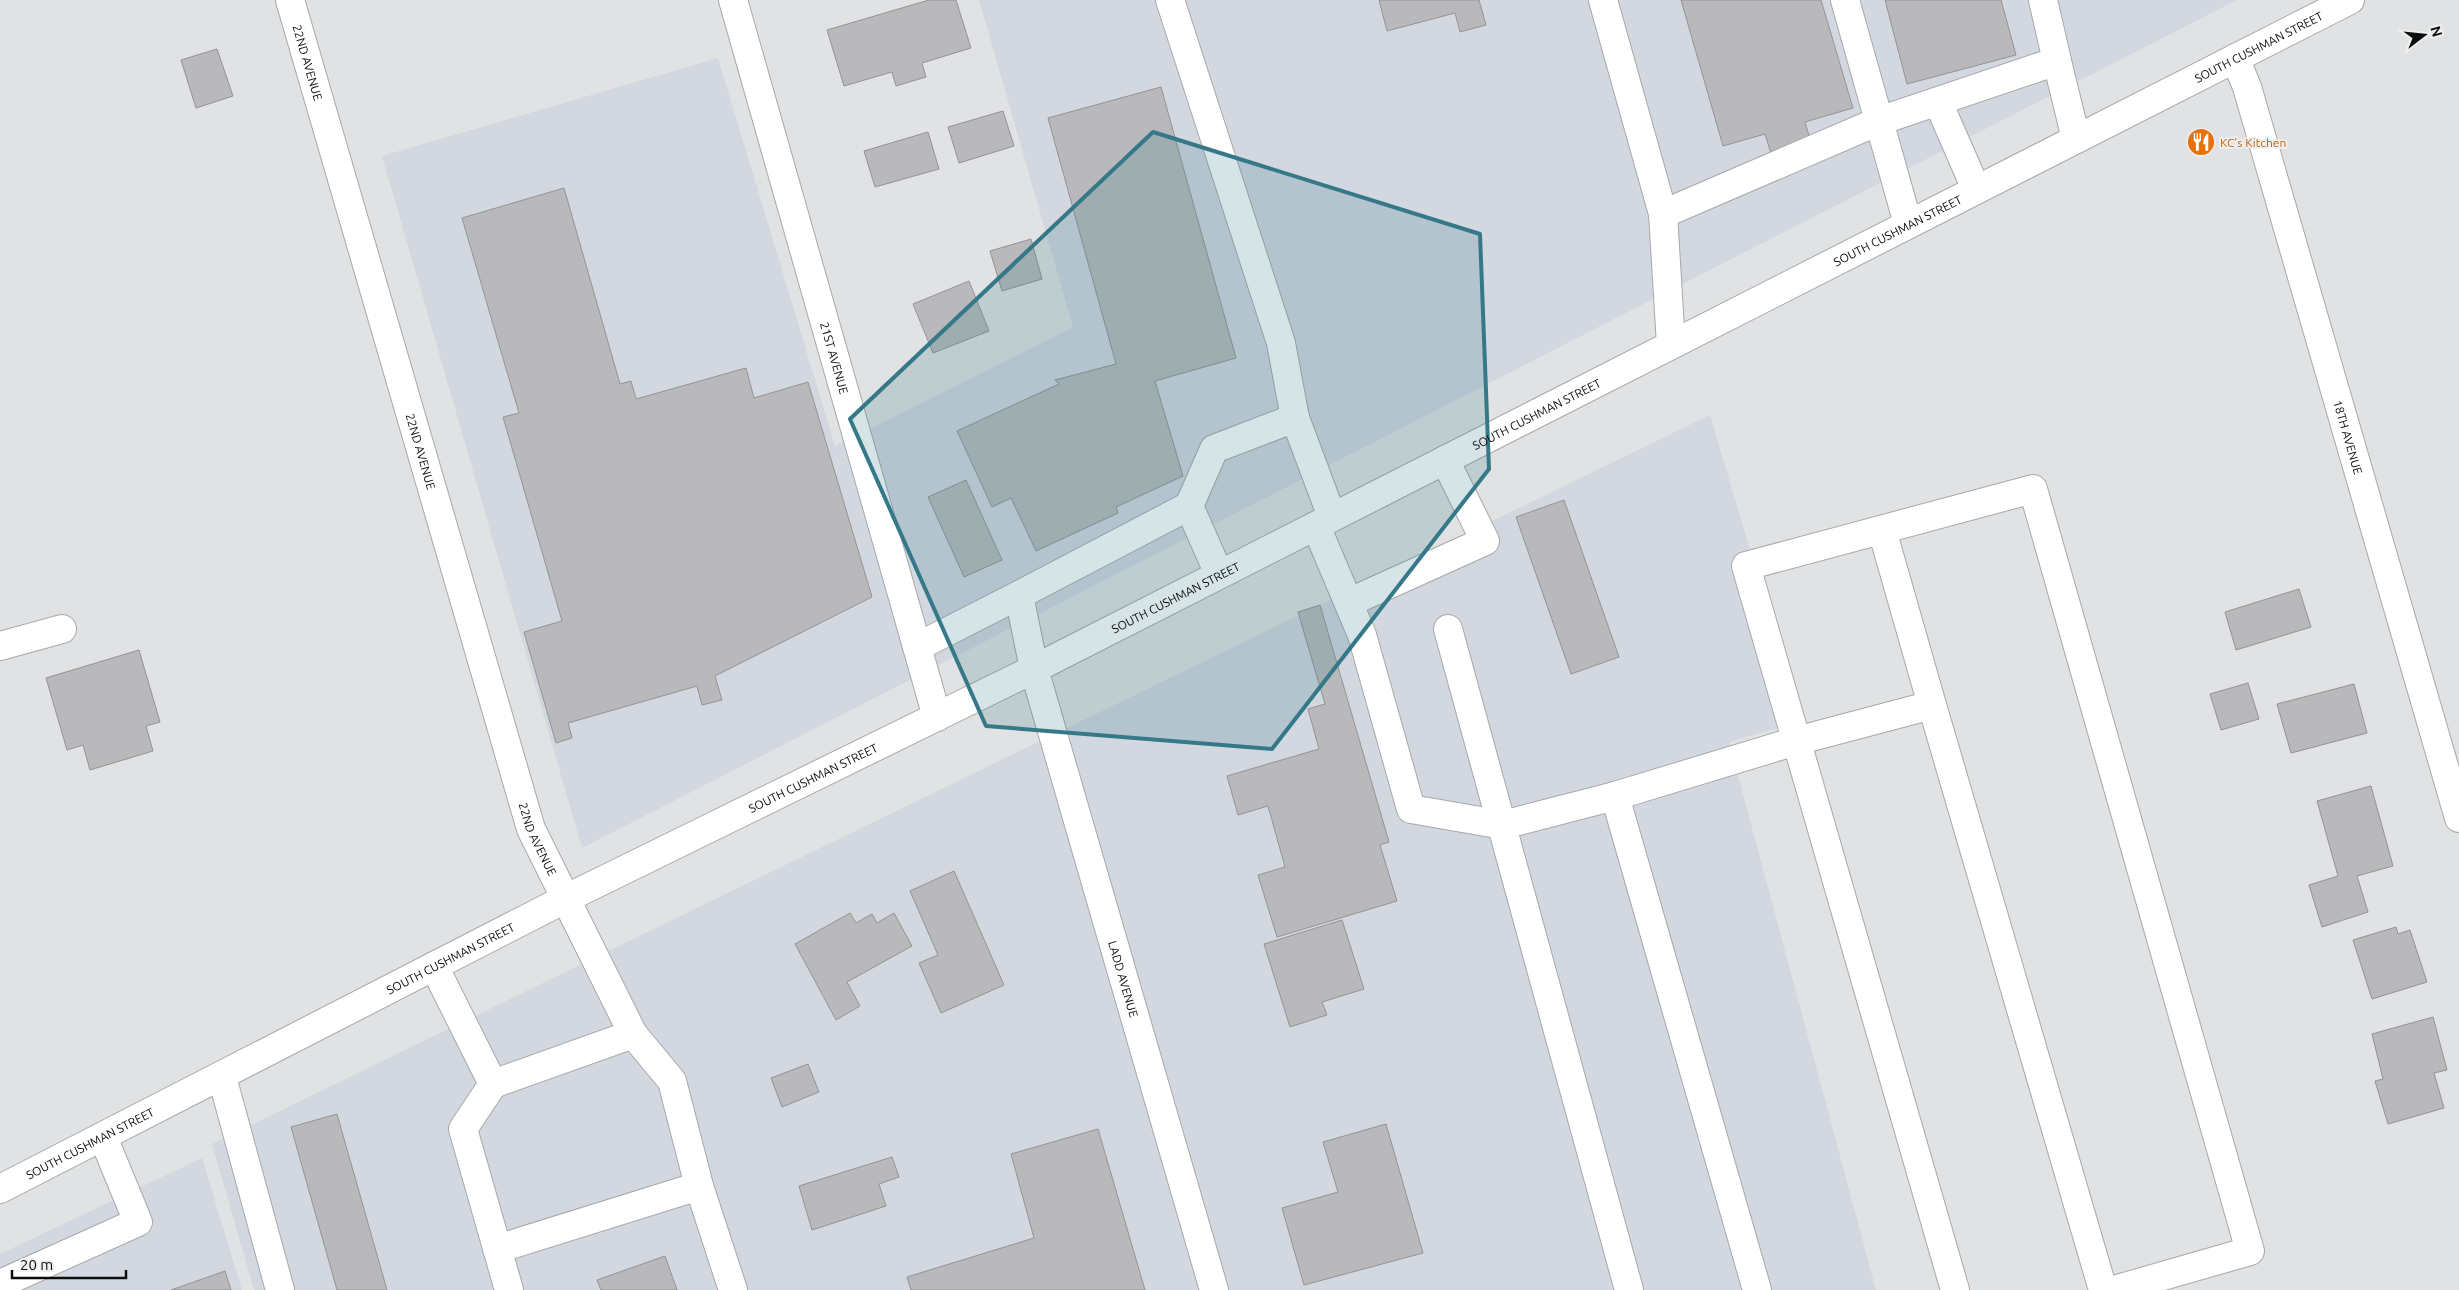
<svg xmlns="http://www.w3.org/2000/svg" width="2459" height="1290" font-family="Ubuntu,sans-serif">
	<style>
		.built { fill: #d3d8e0 }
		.building { fill: #b9b9bb; stroke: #939395 }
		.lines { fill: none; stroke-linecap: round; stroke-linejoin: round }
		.minor-casing { stroke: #a7a8a9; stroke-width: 30 }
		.major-casing { stroke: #a7a8a9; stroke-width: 30 }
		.minor { stroke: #fff; stroke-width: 28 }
		.major { stroke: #fff; stroke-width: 28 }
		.marked { fill: #357988; fill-opacity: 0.2; stroke: #357988; stroke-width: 4; stroke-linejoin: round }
		.labels { text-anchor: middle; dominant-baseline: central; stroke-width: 4; stroke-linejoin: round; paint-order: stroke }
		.street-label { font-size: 12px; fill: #0c0c0c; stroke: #eeeff0 }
		.food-label { font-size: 12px; fill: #c56008; stroke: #eeeff0; text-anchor: start }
	</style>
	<rect width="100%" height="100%" fill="#e1e2e3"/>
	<g class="built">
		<path d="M979,0H2237L582,848L382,156L718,58L835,446L1073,327Z"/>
		<path d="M1710,415L1801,721L1729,742L1876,1290H254L212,1144Z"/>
		<path d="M202,1158L242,1290H0V1254Z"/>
	</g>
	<g class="building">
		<path d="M929,0H956L971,48L922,63L926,77L896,86L892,72L844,86L827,30Z"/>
		<path d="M1379,0H1479L1486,25L1460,32L1455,13L1387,31Z"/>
		<path d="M1681,0H1821L1853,108L1805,122L1812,146L1772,157L1765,134L1723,146Z"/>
		<path d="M1885,0H2001L2016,55L1907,84Z"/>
		<path d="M217,49L233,96L196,108L181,60Z"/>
		<path d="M1161,87L1236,358L1155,381L1183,476L1116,507L1118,513L1036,551L1011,498L992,507L957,431L1059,384L1055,380L1116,364L1048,118Z"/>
		<path d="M1003,111L1014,146L959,163L948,127Z"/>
		<path d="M928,132L939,169L875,187L864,151Z"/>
		<path d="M564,188L620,384L631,381L636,399L746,368L754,398L808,382L872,597L715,676L722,700L702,705L697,686L568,723L572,738L556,743L524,632L562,621L503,417L519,413L462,218Z"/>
		<path d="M1031,239L1042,279L1002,291L990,251Z"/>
		<path d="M969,281L989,331L933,353L913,304Z"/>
		<path d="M966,480L1002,560L964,577L928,497Z"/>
		<path d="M1564,500L1619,657L1571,674L1516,517Z"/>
		<path d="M2299,589L2311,627L2236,650L2225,612Z"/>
		<path d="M1320,605L1389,842L1380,845L1397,901L1277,937L1258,875L1285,867L1268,806L1238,815L1227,776L1319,749L1308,709L1325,704L1298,612Z"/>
		<path d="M139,650L160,722L146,726L153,751L90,770L83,745L67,750L46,678Z"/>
		<path d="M2248,683L2259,719L2221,730L2210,694Z"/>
		<path d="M2354,684L2367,733L2291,753L2277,704Z"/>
		<path d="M2371,786L2393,866L2357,876L2368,912L2322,927L2309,885L2338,876L2317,801Z"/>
		<path d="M954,871L1004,985L941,1013L919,963L938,955L910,891Z"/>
		<path d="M850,913L856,923L872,914L877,923L894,913L912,946L847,982L860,1006L836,1020L795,944Z"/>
		<path d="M1342,920L1364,989L1322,1002L1327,1015L1290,1027L1264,944Z"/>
		<path d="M2396,927L2398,934L2410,930L2427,982L2372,999L2353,940Z"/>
		<path d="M2433,1017L2447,1070L2434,1073L2444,1108L2388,1124L2375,1081L2383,1079L2372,1034Z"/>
		<path d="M808,1064L819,1092L782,1107L771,1078Z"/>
		<path d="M337,1114L387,1290H337L291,1127Z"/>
		<path d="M1386,1124L1423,1253L1304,1285L1282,1208L1338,1192L1323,1142Z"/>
		<path d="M1098,1129L1145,1290H911L907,1277L1034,1238L1011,1154Z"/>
		<path d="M892,1157L899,1177L879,1184L886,1206L812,1230L799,1186Z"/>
		<path d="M665,1256L677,1290H601L597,1280Z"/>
		<path d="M225,1271L231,1290H171Z"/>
	</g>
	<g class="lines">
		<defs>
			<g id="minor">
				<path id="s1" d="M290,0L531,829L633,1034L493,1084L434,966"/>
				<path id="s2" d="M733,0L937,717"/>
				<path d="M1170,0L1281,343L1295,418"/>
				<path d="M1603,0L1663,214L1671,345"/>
				<path d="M1845,0L1908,224"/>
				<path id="s3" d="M2235,58L2247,87L2459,818"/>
				<path d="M2057,61L2076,139"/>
				<path d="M1938,102L1976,189"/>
				<path d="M1663,214L1879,121L2057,61L2043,0"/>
				<path id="s4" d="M1189,506L1019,595L1034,669L1214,1290"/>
				<path d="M1316,526L1362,635L1411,809L1503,825L1615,796L1796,741L1932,705L2103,1290"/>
				<path d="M1882,530L1932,705"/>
				<path d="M1219,574L1189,506L1214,449L1295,418L1332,517"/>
				<path d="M1350,602L1485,541L1445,460"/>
				<path d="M1448,629L1629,1290"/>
				<path d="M0,646L62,629"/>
				<path d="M917,647L1019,595"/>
				<path d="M1615,796L1757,1290"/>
				<path d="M633,1034L672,1081L699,1186L733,1290"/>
				<path d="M222,1077L280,1290"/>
				<path d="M493,1084L463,1129L509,1290"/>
				<path d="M497,1249L699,1186"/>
				<path d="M0,1284L138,1222L103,1137"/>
				<path d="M1955,1290L1746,566L2033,489L2250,1251L2114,1290"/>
			</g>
			<g id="major">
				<path id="s5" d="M0,1189L565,899L1034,669L2350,0"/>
			</g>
		</defs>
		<use href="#minor" class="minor-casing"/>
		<use href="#major" class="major-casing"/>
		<use href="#minor" class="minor"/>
		<use href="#major" class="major"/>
	</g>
	<path class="marked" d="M1153,132L1480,234L1489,469L1272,749L986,726L850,419Z"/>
	<defs>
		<symbol id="restaurant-disc" viewBox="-11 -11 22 22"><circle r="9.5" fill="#e8710a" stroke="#eeeff0"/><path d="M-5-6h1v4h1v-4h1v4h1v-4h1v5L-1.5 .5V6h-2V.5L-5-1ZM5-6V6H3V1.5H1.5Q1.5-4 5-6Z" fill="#fff"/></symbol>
	</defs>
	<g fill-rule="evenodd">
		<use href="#restaurant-disc" x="2185" y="126" width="32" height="32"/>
	</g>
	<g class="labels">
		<g class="street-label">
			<text stroke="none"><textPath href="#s5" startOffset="2531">SOUTH CUSHMAN STREET</textPath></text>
			<text stroke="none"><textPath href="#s1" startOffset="65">22ND AVENUE</textPath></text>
			<text stroke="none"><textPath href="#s5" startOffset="2126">SOUTH CUSHMAN STREET</textPath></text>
			<text stroke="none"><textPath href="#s2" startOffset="372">21ST AVENUE</textPath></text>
			<text stroke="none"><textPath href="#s5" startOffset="1721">SOUTH CUSHMAN STREET</textPath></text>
			<text stroke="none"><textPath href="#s3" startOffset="396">18TH AVENUE</textPath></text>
			<text stroke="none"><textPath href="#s1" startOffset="470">22ND AVENUE</textPath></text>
			<text stroke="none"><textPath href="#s5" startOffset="1316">SOUTH CUSHMAN STREET</textPath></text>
			<text stroke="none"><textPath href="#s5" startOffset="911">SOUTH CUSHMAN STREET</textPath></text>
			<text stroke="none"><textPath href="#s1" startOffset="875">22ND AVENUE</textPath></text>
			<text stroke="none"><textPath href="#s5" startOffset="506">SOUTH CUSHMAN STREET</textPath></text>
			<text stroke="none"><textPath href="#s4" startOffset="590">LADD AVENUE</textPath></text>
			<text stroke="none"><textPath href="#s5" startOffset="101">SOUTH CUSHMAN STREET</textPath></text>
		</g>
		<g class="food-label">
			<text x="2220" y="142">KC's Kitchen</text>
		</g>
	</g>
	<g transform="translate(2424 35) rotate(74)" stroke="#eeeff0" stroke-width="4" paint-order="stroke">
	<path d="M0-4L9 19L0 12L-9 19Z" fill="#0c0c0c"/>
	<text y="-8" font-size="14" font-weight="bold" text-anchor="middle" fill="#0c0c0c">N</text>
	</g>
	<path d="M12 1270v8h114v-8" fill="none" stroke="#0c0c0c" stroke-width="2.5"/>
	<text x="20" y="1270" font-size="15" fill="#0c0c0c" stroke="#eeeff0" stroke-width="4" paint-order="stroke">20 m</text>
</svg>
